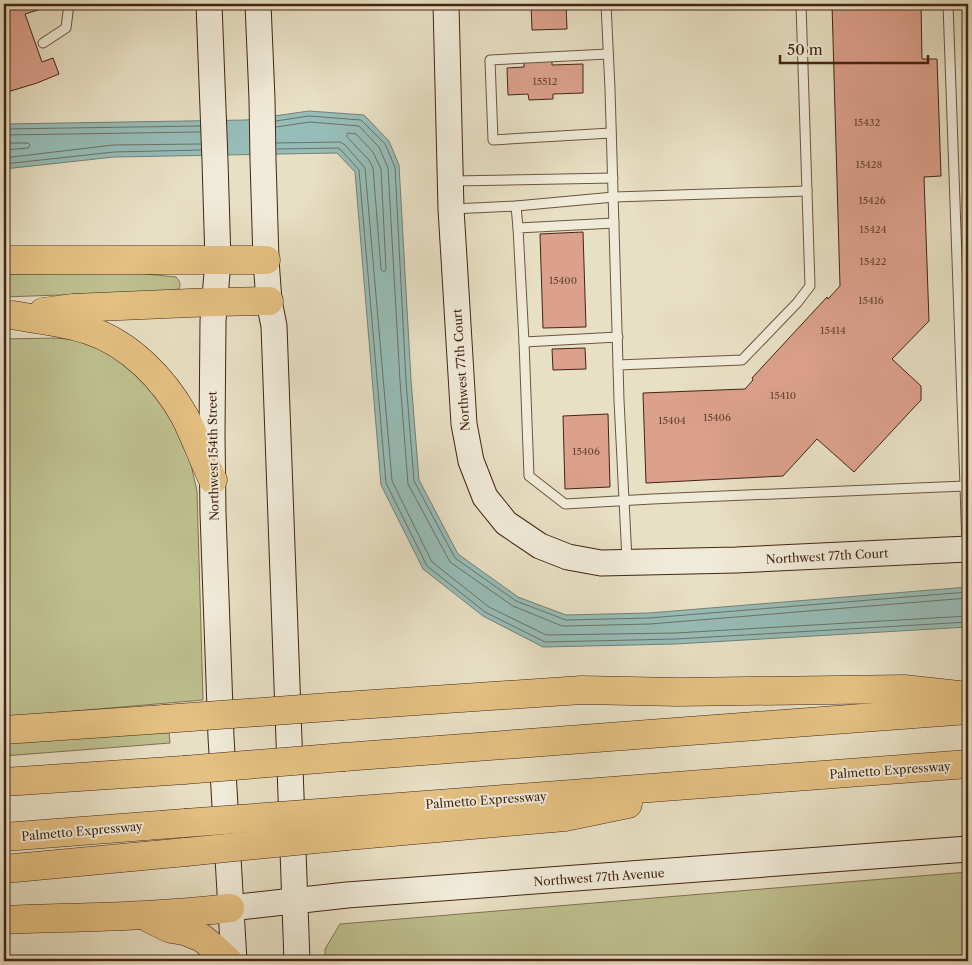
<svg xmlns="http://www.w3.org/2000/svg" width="972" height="965" font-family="'Libre Caslon Text',serif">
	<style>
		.green { fill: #bec08f; stroke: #807250 }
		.water { fill: #97bdb8; stroke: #758076 }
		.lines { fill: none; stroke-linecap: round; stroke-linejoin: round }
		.shore { stroke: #6d7165; stroke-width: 1 }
		.building { fill: #dca18d; stroke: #432512 }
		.lane-casing { stroke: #6c543f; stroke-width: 11 }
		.secondary-casing { stroke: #432512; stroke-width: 27 }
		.highway-casing { stroke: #432512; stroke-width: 29 }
		.lane { stroke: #f0ebd9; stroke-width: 9 }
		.secondary { stroke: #f0ebd9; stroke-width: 25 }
		.highway { stroke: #e4c082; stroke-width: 28 }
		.highway-bridge-casing { stroke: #432512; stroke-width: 29; stroke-linecap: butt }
		.highway-bridge { stroke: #e4c082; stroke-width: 28 }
		.labels { text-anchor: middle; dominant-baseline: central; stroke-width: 4; stroke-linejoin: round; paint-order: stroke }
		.number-label { font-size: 10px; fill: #694431 }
		.street-label { font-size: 12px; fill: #432512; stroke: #f0ebd9 }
	</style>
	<rect width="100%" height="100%" fill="#e8e0c5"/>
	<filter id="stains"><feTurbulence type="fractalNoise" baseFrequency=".004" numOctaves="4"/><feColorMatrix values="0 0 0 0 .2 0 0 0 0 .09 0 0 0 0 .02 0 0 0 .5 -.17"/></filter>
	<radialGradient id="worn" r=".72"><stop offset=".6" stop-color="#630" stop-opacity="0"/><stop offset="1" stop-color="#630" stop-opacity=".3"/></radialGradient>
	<g class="green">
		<path d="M137,273L176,277C180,281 181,284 179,289L168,291L4,297V274Z"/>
		<path d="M54,338L79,340L99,348L125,364L140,378L183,430L197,491L203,700L4,717V339Z"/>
		<path d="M169,732L170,743L4,756V742Z"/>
		<path d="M968,872V961H325V949L340,924Z"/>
	</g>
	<path class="water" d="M309,111L364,115L389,141L399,165L411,380L419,480L458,554L518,597L566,615L649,613L968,587V627L676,644L543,647L483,616L423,569L381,485L355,172L337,153L114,157L4,169V124L246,120Z"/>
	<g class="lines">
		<g class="shore">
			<path d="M276,121L309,116L361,120L385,144L395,167L406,381L414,481L455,558L516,601L566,620L649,618L968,592"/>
			<path d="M276,127L310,122L359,126L379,147L388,168L400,381L408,484L450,562L513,606L562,626H567L650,624L968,598"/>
			<path d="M4,129L200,126"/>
			<path d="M348,133L356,134L373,152L381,169L386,269L385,271H382L381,269L373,168L369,160L347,137V135Z"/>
			<path d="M4,135L200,132"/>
			<path d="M4,143H28L30,145L28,148L4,150"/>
			<path d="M276,143L340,142L345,145L365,168L392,481L432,562L489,607L546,635L676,633L968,616"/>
			<path d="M277,149L338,148L341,150L359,170L386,483L427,566L485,612L545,642L676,639L968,622"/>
			<path d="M4,158L113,145L201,144"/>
			<path d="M4,164L114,152L201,150"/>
		</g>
	</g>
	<g class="building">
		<path d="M4,4H39L41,9L25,14L42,62L53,58L59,74L37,83L4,93Z"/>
		<path d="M531,4H566L567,29L532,30Z"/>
		<path d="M832,4H921L922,59H937L941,176L924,177L929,321L892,359L921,386V400L854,472L817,439L783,476L646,483L643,393L745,389L753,380L752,378L827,297L828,299L840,286Z"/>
		<path d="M552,61V65L583,64V93L553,94V99L529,100L528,94L508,95L507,68L524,67V62Z"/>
		<path d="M583,232L586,327L543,328L540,234Z"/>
		<path d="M585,348L586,369L553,370L552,349Z"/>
		<path d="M608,414L610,487L565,489L563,416Z"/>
	</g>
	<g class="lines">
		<defs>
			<g id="lane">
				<path d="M606,4L610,89L618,365"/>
				<path d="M948,4L965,486"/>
				<path d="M43,43L66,28L69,4"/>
				<path d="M608,54L490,60L493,140L611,133"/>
				<path d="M453,181L613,178"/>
				<path d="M516,206L518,228"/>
				<path d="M452,209L516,206L614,197L807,191"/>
				<path d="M614,223L518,228L524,342L618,337"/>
				<path d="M524,342L529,476L565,504L652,499L965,486L967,548"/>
				<path d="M627,560L619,400L618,365L742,360L797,303L810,286L801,4"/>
			</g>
			<g id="secondary">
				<path d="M209,4L215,161L218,261L213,321L212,434L213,513L221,737L234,961"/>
				<path d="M258,4L262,99L263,160L266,260L269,301L274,326L297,961"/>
				<path d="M446,4L451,209L464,424L471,461L485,497L506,523L540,546L568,557L601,563L736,560L968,549"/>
				<path d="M230,908L347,895L968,849"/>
			</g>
			<g id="highway">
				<path d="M4,260H266"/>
				<path d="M43,312L73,308L214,302L269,301"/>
				<path d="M13,315C38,320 64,322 88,330C129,343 164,379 185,417C195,437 203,459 213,480"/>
				<path d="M343,706L582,690L678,692L904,689L968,696"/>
				<path d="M4,730L164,719"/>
				<path d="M344,757L968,710"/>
				<path d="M4,782L184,770"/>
				<path d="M346,811L968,764"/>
				<path d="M347,836L565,817L628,804"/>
				<path d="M4,837L185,823"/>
				<path d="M4,869L186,852"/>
				<path d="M150,919L171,929L184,931L202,938L213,947L228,961"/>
				<path d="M4,920C79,917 155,917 230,908"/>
			</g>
		</defs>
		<use href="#lane" class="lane-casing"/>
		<use href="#secondary" class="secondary-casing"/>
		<use href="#highway" class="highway-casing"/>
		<use href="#lane" class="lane"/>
		<use href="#secondary" class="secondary"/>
		<use href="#highway" class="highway"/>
		<defs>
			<g id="highway-bridge">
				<path d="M164,719L343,706"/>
				<path d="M184,770L344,757"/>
				<path d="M185,823L346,811"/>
				<path d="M186,852L347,836"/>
			</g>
		</defs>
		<use href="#highway-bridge" class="highway-bridge-casing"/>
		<use href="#highway-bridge" class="highway-bridge"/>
	</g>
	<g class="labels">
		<g class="number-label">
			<text x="545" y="81">15512</text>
			<text x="867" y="122">15432</text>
			<text x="869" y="164">15428</text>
			<text x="872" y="200">15426</text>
			<text x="873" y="229">15424</text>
			<text x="873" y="261">15422</text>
			<text x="563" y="280">15400</text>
			<text x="871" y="300">15416</text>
			<text x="833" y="330">15414</text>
			<text x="783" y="395">15410</text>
			<text x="717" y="417">15406</text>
			<text x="672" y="420">15404</text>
			<text x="586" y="451">15406</text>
		</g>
		<g class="street-label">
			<text transform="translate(461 370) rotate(-94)">Northwest 77th Court</text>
			<text transform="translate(213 456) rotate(-91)">Northwest 154th Street</text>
			<text transform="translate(827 556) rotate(-3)">Northwest 77th Court</text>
			<text transform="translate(890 770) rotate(-4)">Palmetto Expressway</text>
			<text transform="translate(486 800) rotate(-4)">Palmetto Expressway</text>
			<text transform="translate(82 831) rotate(-5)">Palmetto Expressway</text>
			<text transform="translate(599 877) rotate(-4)">Northwest 77th Avenue</text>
		</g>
	</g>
	<rect width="972" height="965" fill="none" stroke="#e8e0c5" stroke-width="20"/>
	<rect x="5" y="5" width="962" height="955" fill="none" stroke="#432512" stroke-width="2.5"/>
	<rect x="10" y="10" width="952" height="945" fill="none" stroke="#432512"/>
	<path d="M780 55v8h148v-8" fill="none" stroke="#432512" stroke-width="2.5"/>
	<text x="787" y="55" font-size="15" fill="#432512" stroke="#f0ebd9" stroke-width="4" paint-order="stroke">50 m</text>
	<rect width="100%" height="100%" filter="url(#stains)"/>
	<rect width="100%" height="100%" fill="url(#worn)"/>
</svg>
